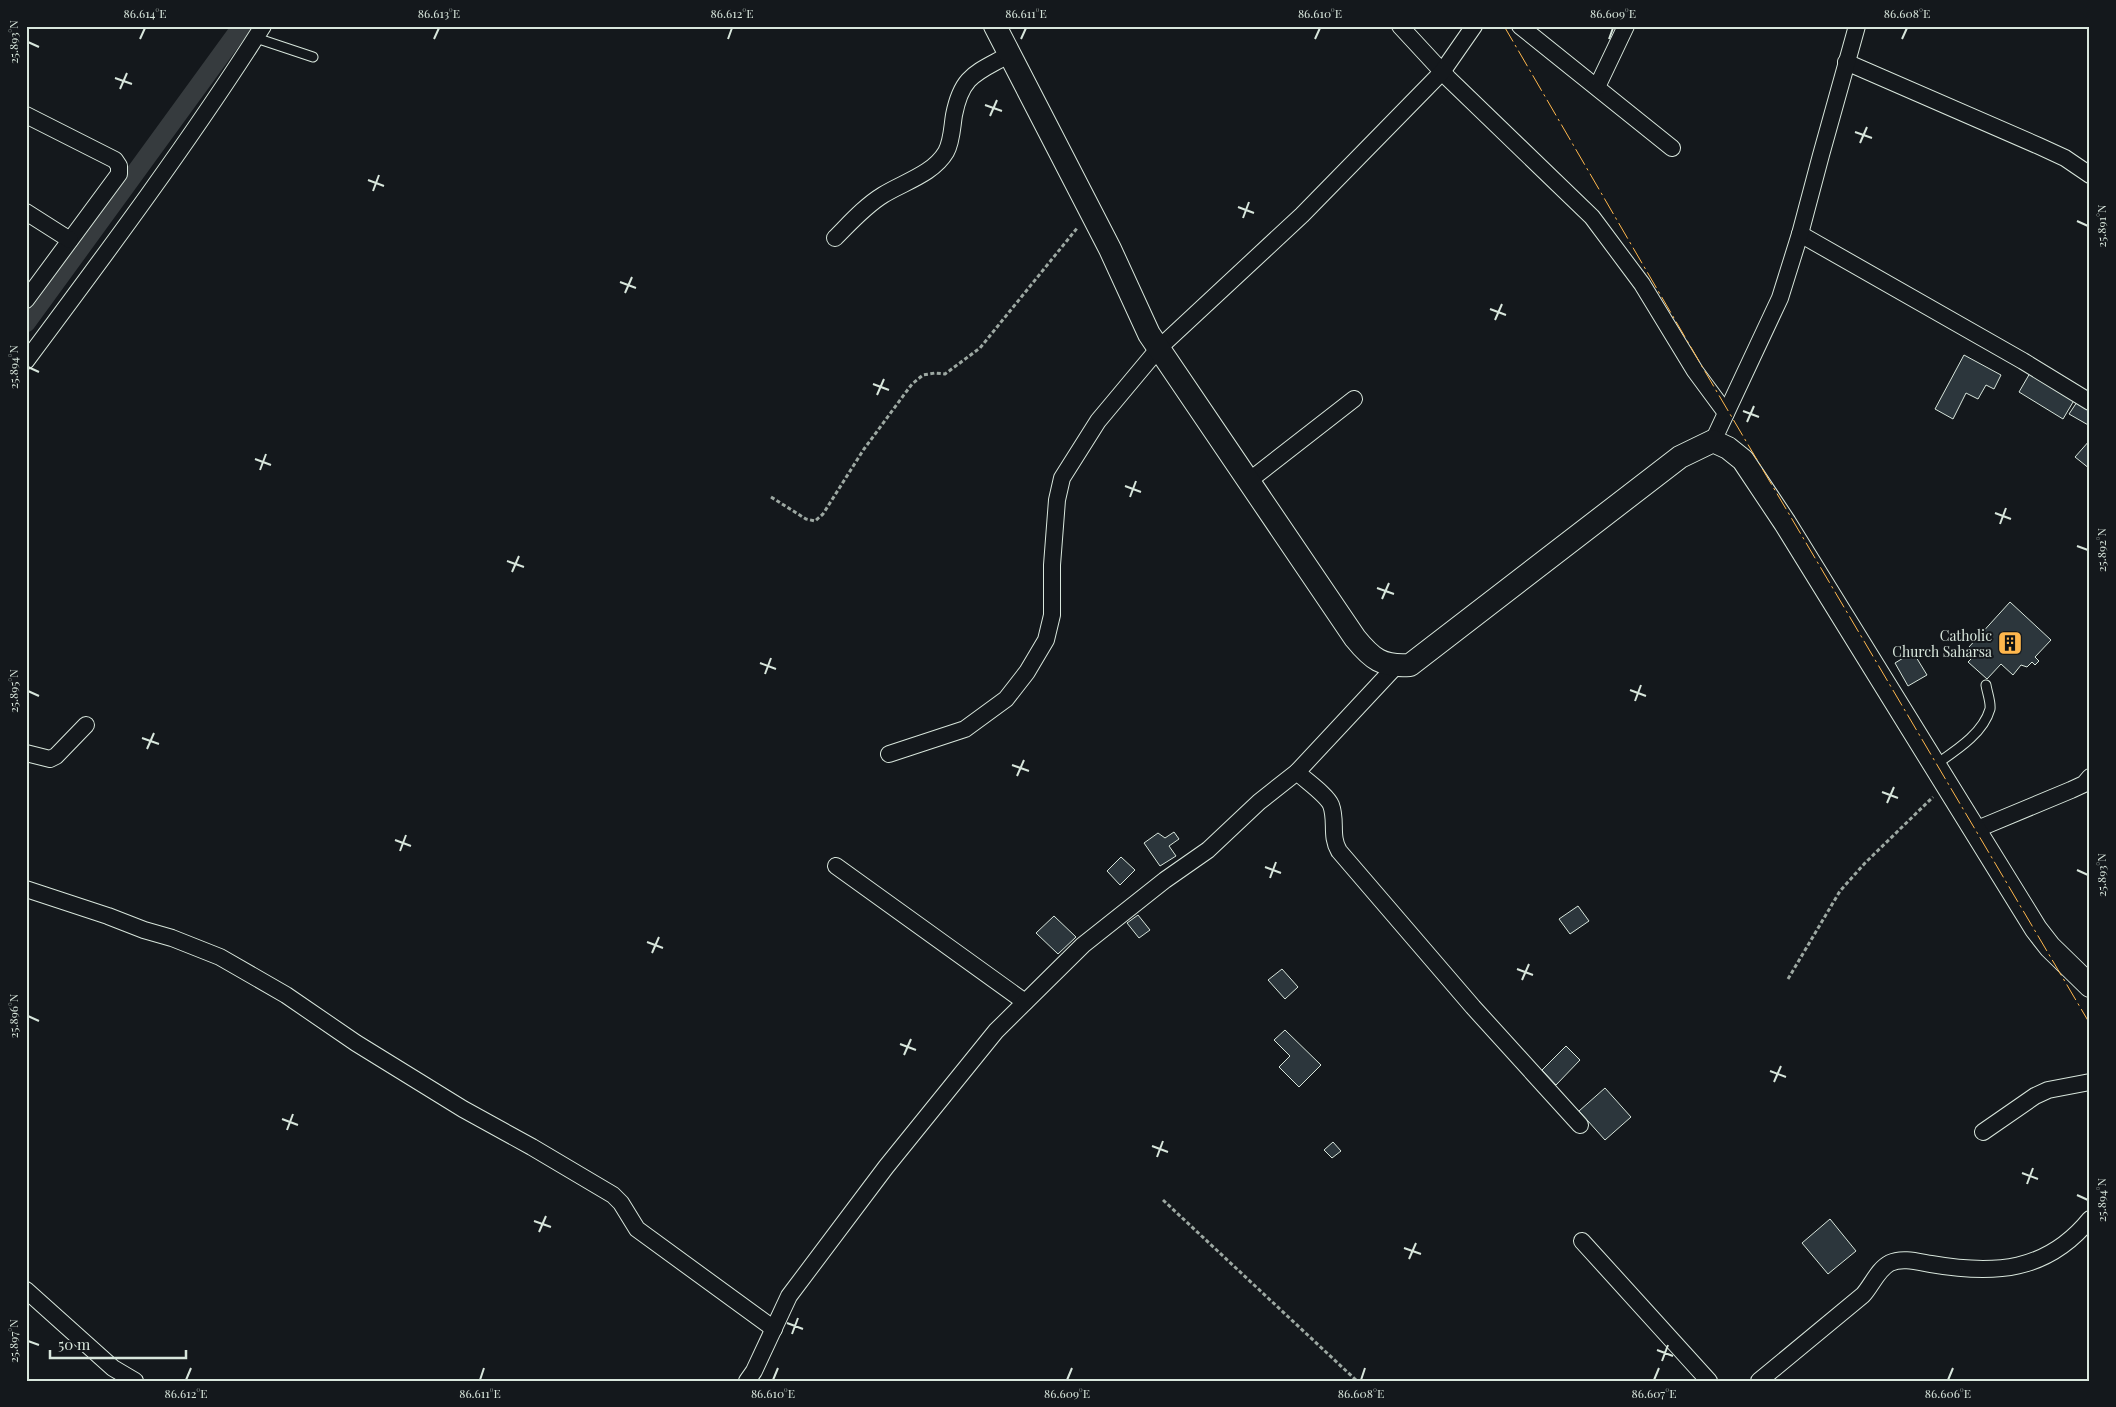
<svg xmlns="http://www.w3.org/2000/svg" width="2116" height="1407" font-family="'Playfair Display',serif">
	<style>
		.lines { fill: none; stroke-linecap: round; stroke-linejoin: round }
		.canal { stroke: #363b3e; stroke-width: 19 }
		.building { fill: #2c363c; stroke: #d8e6dc }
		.service-casing { stroke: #d8e6dc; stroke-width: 11 }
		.minor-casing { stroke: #d8e6dc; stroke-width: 18 }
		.secondary-casing { stroke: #d8e6dc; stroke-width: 24 }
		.path { stroke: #9da8a2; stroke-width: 3; stroke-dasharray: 4 2.5; stroke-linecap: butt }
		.service { stroke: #14181c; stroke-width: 9 }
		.minor { stroke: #14181c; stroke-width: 16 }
		.secondary { stroke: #14181c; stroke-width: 22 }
		.power { stroke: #ffb74d; stroke-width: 1; stroke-dasharray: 18 4 2.5 4; stroke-linecap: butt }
		.ticks { fill: none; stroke: #d8e6dc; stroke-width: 2 }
		.labels { text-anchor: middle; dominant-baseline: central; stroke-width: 4; stroke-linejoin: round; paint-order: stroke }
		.poi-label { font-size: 14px; fill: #d8e6dc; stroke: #14181c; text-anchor: end }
		.neatline { fill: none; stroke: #d8e6dc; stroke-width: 2 }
		.ticks-label { font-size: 12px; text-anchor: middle; fill: #d8e6dc }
	</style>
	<rect width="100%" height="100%" fill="#14181c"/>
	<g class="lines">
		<path class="canal" d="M26,323L242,26"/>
	</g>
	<g class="building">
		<path d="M1964,355L2001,375L1994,389L1986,385L1978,399L1966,393L1953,419L1935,409Z"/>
		<path d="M2030,373L2076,397L2063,419L2019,392Z"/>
		<path d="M2079,399L2090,405V426L2069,414Z"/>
		<path d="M2090,440V469L2075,457Z"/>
		<path d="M2010,602L2051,640L2035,657L2039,661L2035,665L2032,662L2027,667L2021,665L2013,675L2001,664L1987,679L1968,662L1976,654L1969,647Z"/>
		<path d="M1913,652L1927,675L1908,686L1895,663Z"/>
		<path d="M1174,832L1179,839L1169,846L1176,856L1160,866L1144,843L1158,833L1165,838Z"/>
		<path d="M1121,857L1135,870L1120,885L1107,871Z"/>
		<path d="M1578,906L1589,921L1570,934L1559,919Z"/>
		<path d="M1138,915L1150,930L1139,938L1127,923Z"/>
		<path d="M1054,916L1076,937L1058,954L1036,933Z"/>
		<path d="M1282,969L1298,987L1285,999L1268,980Z"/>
		<path d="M1285,1030L1321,1065L1299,1087L1279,1067L1290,1056L1274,1040Z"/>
		<path d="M1566,1046L1580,1060L1556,1085L1542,1070Z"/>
		<path d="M1605,1088L1631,1117L1605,1140L1579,1111Z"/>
		<path d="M1333,1142L1341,1151L1332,1158L1324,1150Z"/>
		<path d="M1830,1219L1856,1251L1828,1274L1802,1243Z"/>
	</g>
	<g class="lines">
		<defs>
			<g id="service">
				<path d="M256,38L313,57"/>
				<path d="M1935,765C1955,751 1983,734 1990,709C1991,702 1987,692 1986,685"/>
			</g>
			<g id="minor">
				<path d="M1400,26L1449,79L1592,217L1642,284L1695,371L1726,413"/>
				<path d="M1520,26L1672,148"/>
				<path d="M1846,62L2039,146L2065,158L2090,175"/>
				<path d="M1597,87L1626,26"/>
				<path d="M26,115L115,160L119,166V174L26,300"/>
				<path d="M26,212L70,240"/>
				<path d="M1800,234L2023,361L2090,402"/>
				<path d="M835,238C850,223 865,206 883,195C904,182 933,174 946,152C952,141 952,127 954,115C962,74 977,73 1010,54"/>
				<path d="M26,361C108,251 190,141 263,26"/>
				<path d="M1713,441L1780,298L1800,234L1821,155L1857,26"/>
				<path d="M1250,480L1354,399"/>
				<path d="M26,753L50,759L56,756L86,725"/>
				<path d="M889,754L965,729L1006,699L1027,672L1046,640L1052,615V565L1057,500L1062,478L1098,421L1159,348L1302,215L1442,72L1474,26"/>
				<path d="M1297,772C1305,780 1327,795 1331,805C1337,821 1330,836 1339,851L1473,1007L1580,1125"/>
				<path d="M1975,830L2071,790L2084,784L2090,777"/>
				<path d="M836,866L1025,1002"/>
				<path d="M26,889L108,916L144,930L172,938L220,957L286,995L356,1043L463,1109L532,1147L613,1195L621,1203L637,1229L774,1329"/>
				<path d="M1983,1132L2035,1096L2048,1090L2090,1082"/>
				<path d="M1582,1241L1709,1381"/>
				<path d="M26,1290L113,1368L135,1381"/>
				<path d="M747,1381L754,1371L789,1296L886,1167L996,1031L1083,945L1165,880L1208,850L1259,802L1297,772L1396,666"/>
				<path d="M1759,1381L1863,1295C1872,1285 1878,1269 1890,1263C1902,1257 1919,1262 1931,1264C1994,1275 2047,1272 2090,1219"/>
			</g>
			<path id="secondary" d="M995,26L1110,249L1149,334L1355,638C1372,659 1382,667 1410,665L1680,457L1713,441L1728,448L1743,460L1785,523L2036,929L2050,947L2090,986"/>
		</defs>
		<use href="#service" class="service-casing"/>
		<use href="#minor" class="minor-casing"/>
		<use href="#secondary" class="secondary-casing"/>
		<g class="path">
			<path d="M771,497L806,519L815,521L823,514L864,449L912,384L923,375L935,373L945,374L980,348L1078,227"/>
			<path d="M1788,979L1840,891L1865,863L1933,797"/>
			<path d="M1163,1200L1357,1381"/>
		</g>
		<use href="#service" class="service"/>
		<use href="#minor" class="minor"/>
		<use href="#secondary" class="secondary"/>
		<path class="power" d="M1504,26L1717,392L2090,1024"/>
	</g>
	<path class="ticks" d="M140,39L145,28M434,39L439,28M728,39L732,28M1021,39L1026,28M1315,39L1320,28M1609,39L1613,28M1902,39L1907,28M28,42L39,47M115,78L132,84M120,89L127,73M985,105L1002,111M990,116L997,100M1855,132L1872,138M1860,143L1867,127M368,180L384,186M373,191L379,175M1238,207L1254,213M1243,218L1249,202M2077,221L2088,226M620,282L636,288M625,293L632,277M1490,309L1506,315M1495,320L1502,304M28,367L39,372M873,384L889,390M877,395L884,379M1743,411L1759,417M1747,422L1754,406M255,459L271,465M260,470L266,454M1125,486L1141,492M1130,497L1136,481M1995,513L2011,519M2000,524L2006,508M2077,546L2088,550M507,561L524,567M512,572L519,556M1377,588L1394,594M1382,599L1389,583M760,663L776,669M765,674L771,658M1630,690L1646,696M28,691L39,696M1635,701L1641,685M142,738L159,744M147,749L154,733M1012,765L1029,771M1017,776L1024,760M1882,792L1898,798M1887,803L1894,787M395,840L411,846M400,851L406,835M1265,867L1281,873M2077,870L2088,875M1270,878L1276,862M647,942L663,948M652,953L659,937M1517,969L1533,975M1522,980L1529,964M28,1016L39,1021M900,1044L916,1050M904,1055L911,1039M1770,1071L1786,1077M1774,1082L1781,1066M282,1119L298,1125M287,1130L293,1114M1152,1146L1168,1152M1157,1157L1163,1141M2022,1173L2038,1179M2027,1184L2033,1168M2077,1195L2088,1200M534,1221L551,1227M539,1232L546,1216M1404,1248L1421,1254M1409,1259L1416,1243M787,1323L803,1329M792,1334L798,1318M28,1341L39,1345M1657,1350L1673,1356M1662,1361L1668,1345M186,1380L191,1368M480,1380L484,1368M773,1380L778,1368M1067,1380L1072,1368M1361,1380L1365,1368M1654,1380L1659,1368M1948,1380L1953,1368"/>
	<defs>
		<symbol id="building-square" viewBox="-11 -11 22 22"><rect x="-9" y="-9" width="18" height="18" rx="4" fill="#ffb74d" stroke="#14181c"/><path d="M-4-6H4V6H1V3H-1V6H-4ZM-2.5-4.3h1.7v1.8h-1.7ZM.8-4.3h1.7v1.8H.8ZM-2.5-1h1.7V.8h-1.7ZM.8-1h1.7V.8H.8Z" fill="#111"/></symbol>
	</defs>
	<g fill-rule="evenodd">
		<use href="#building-square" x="1996" y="629" width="28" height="28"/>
	</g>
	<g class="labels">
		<g class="poi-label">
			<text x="1992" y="635">Catholic<tspan x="1992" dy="16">Church Saharsa</tspan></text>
		</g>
	</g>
	<rect width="2116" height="1407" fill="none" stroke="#14181c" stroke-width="55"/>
	<path d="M50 1350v8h136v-8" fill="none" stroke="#d8e6dc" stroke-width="2.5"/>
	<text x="58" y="1350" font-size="15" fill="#d8e6dc" stroke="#14181c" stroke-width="4" paint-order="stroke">50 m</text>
	<rect x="28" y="28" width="2060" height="1352" class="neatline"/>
	<g class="ticks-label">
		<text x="145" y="18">86.614°E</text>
		<text x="439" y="18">86.613°E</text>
		<text x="732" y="18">86.612°E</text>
		<text x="1026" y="18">86.611°E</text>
		<text x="1320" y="18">86.610°E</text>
		<text x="1613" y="18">86.609°E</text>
		<text x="1907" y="18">86.608°E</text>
		<text transform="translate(14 42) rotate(-90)" y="4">25.893°N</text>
		<text transform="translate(2102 226) rotate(-90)" y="4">25.891°N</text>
		<text transform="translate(14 367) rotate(-90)" y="4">25.894°N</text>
		<text transform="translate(2102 550) rotate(-90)" y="4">25.892°N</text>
		<text transform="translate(14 691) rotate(-90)" y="4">25.895°N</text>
		<text transform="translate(2102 875) rotate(-90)" y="4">25.893°N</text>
		<text transform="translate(14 1016) rotate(-90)" y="4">25.896°N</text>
		<text transform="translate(2102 1200) rotate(-90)" y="4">25.894°N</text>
		<text transform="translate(14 1341) rotate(-90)" y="4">25.897°N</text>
		<text x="186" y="1398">86.612°E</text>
		<text x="480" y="1398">86.611°E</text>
		<text x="773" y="1398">86.610°E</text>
		<text x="1067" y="1398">86.609°E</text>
		<text x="1361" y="1398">86.608°E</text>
		<text x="1654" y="1398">86.607°E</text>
		<text x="1948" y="1398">86.606°E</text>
	</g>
</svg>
